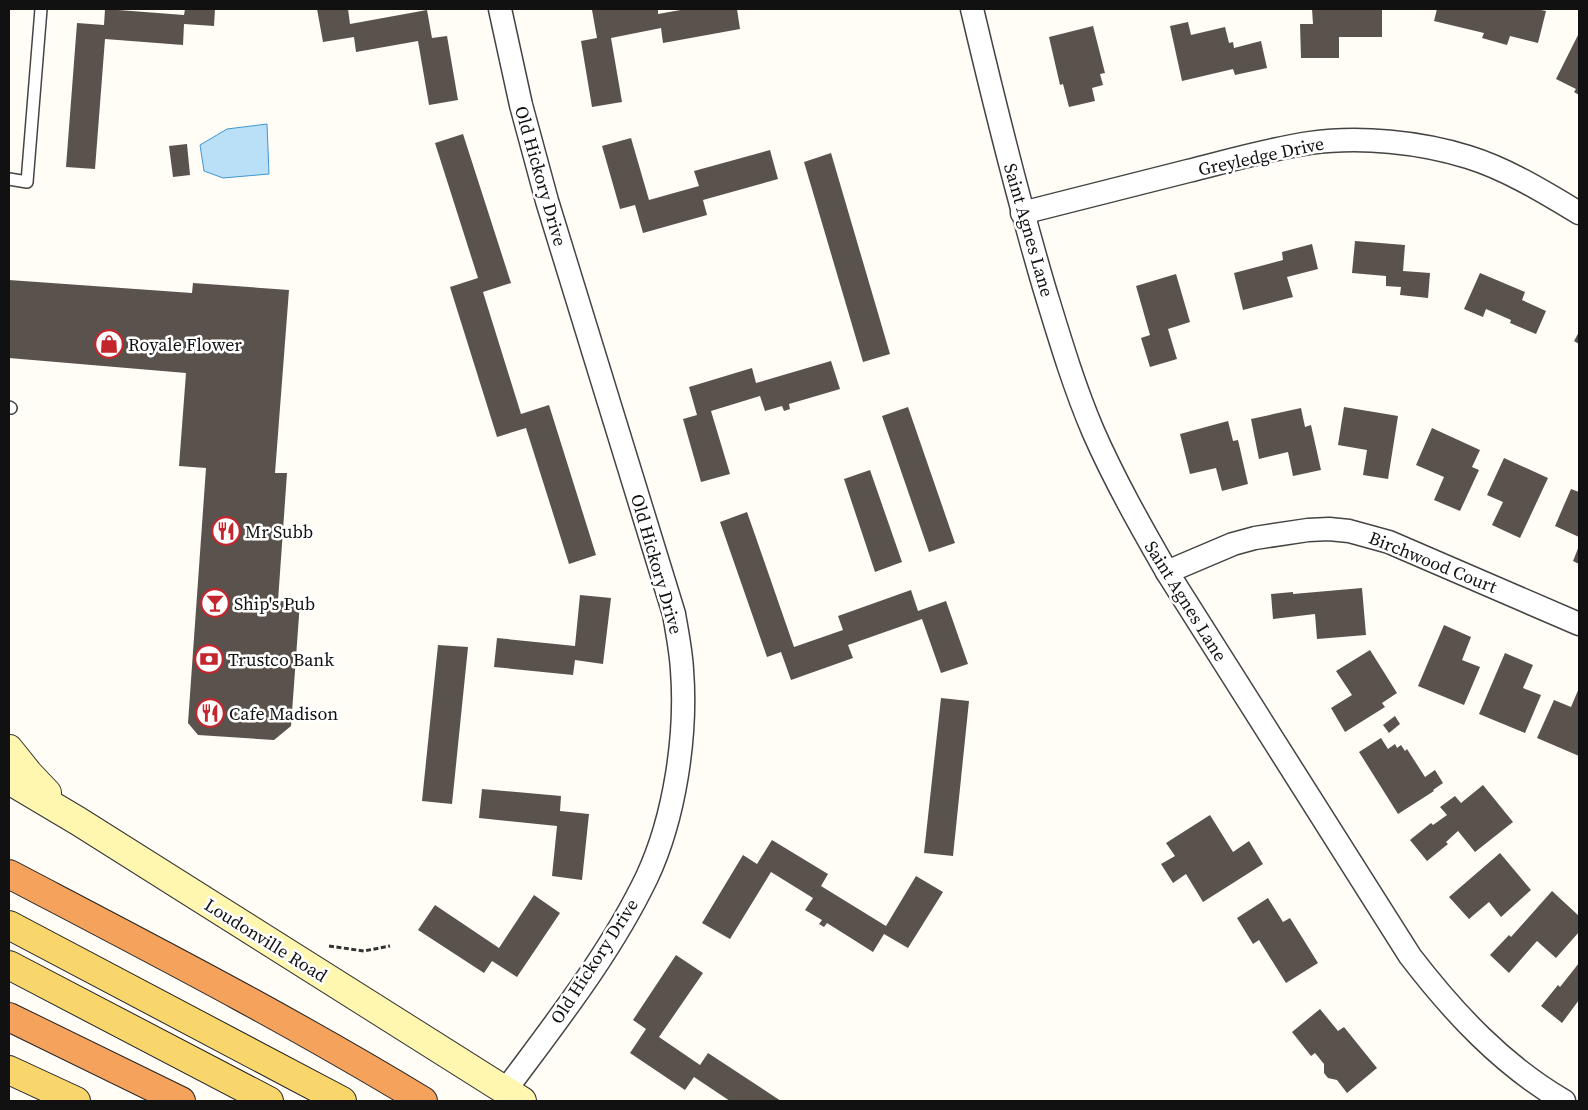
<svg xmlns="http://www.w3.org/2000/svg" width="1588" height="1110" font-family="'Source Serif 4',serif">
	<style>
		.water { fill: #b9e0f7; stroke: #3f96cf }
		.building { fill: #5a524d }
		.lines { fill: none; stroke-linecap: round; stroke-linejoin: round }
		.lane-casing { stroke: #444; stroke-width: 14 }
		.street-casing { stroke: #444; stroke-width: 25 }
		.secondary-casing { stroke: #333; stroke-width: 30 }
		.primary-casing { stroke: #222; stroke-width: 30 }
		.highway-casing { stroke: #222; stroke-width: 30 }
		.path { stroke: #333; stroke-width: 3; stroke-dasharray: 5 2.5; stroke-linecap: butt }
		.lane { stroke: #fff; stroke-width: 11 }
		.street { stroke: #fff; stroke-width: 22 }
		.secondary { stroke: #fff6b0; stroke-width: 28 }
		.primary { stroke: #f9d66b; stroke-width: 28 }
		.highway { stroke: #f5a25d; stroke-width: 28 }
		.labels { text-anchor: middle; dominant-baseline: central; stroke-width: 5; stroke-linejoin: round; paint-order: stroke }
		.street-label { font-size: 18px; fill: #111; stroke: #fff }
		.poi-label { font-size: 18px; fill: #111; stroke: #fff; text-anchor: start }
	</style>
	<rect width="100%" height="100%" fill="#fffdf5"/>
	<path class="water" d="M267,124L269,174L223,178L204,171L200,145L227,129Z"/>
	<g class="building">
		<path d="M105,9L184,15L185,9H215L214,26L184,24L183,45L105,39L95,169L66,167L77,23L104,25Z"/>
		<path d="M317,9H348L350,24L427,10L432,38L447,36L458,100L429,105L418,41L356,52L354,37L323,42Z"/>
		<path d="M599,9H658V14L686,9H737L740,29L663,43L661,28L611,38L622,102L592,107L581,41L597,38L592,10Z"/>
		<path d="M1312,9H1382V37H1339V58H1301L1300,24H1313Z"/>
		<path d="M1437,9H1536L1546,11L1538,43L1510,36L1507,45L1482,38L1484,33L1434,21Z"/>
		<path d="M1188,22L1191,35L1225,27L1229,43L1233,42L1234,48L1261,41L1267,68L1235,75L1233,69L1182,81L1170,26Z"/>
		<path d="M1093,26L1105,73L1100,74L1103,85L1092,88L1095,101L1069,107L1063,84L1060,85L1049,37Z"/>
		<path d="M1579,33V95L1574,92L1576,89L1556,79Z"/>
		<path d="M463,134L511,283L483,292L521,414L549,405L596,555L569,564L526,428L497,437L450,287L478,278L435,143Z"/>
		<path d="M631,138L649,200L699,186L694,171L770,150L778,179L703,200L707,215L643,233L635,205L620,209L602,146Z"/>
		<path d="M187,144L190,175L173,177L169,146Z"/>
		<path d="M831,153L890,354L863,362L804,162Z"/>
		<path d="M1355,241L1405,245L1403,271L1430,273L1428,298L1400,295L1401,287L1386,286V276L1352,273Z"/>
		<path d="M1312,244L1318,269L1287,277L1293,297L1243,310L1234,273L1283,260L1282,252Z"/>
		<path d="M1480,273L1525,292L1522,300L1546,311L1536,334L1510,323L1511,320L1486,309L1483,317L1464,309Z"/>
		<path d="M1176,274L1190,322L1168,329L1177,359L1150,367L1141,338L1150,335L1136,286Z"/>
		<path d="M9,280L192,293L193,283L289,290L275,473H287L278,601L300,602L291,726L274,740L198,735L188,723L206,468L179,466L186,373L9,358Z"/>
		<path d="M1579,332V344L1574,341Z"/>
		<path d="M831,361L840,389L789,404L790,409L784,411L782,406L765,411L760,396L711,411L730,474L701,482L683,419L697,415L689,387L752,368L756,383Z"/>
		<path d="M908,407L955,543L929,552L882,416Z"/>
		<path d="M1344,407L1398,416L1388,479L1363,475L1367,450L1338,445Z"/>
		<path d="M1301,408L1305,427L1311,425L1321,470L1293,476L1288,452L1259,459L1251,419Z"/>
		<path d="M1228,421L1233,441L1238,440L1248,484L1222,491L1216,468L1190,474L1180,434Z"/>
		<path d="M1432,428L1480,450L1472,467L1479,470L1460,511L1434,500L1444,477L1416,465Z"/>
		<path d="M1504,458L1548,478L1520,538L1492,525L1503,502L1487,495Z"/>
		<path d="M870,470L902,562L875,572L844,479Z"/>
		<path d="M1571,489L1579,492V537L1555,526Z"/>
		<path d="M747,512L794,647L843,630L838,616L911,590L918,611L946,601L968,664L941,673L922,619L848,645L853,658L791,680L781,652L767,657L720,522Z"/>
		<path d="M1579,546V564L1573,561Z"/>
		<path d="M1362,588L1366,635L1317,639L1315,614L1273,619L1271,594L1293,592V594Z"/>
		<path d="M580,595L611,598L603,664L575,660L573,675L494,667L497,638L575,646Z"/>
		<path d="M1444,625L1471,637L1462,660L1480,667L1464,705L1418,686Z"/>
		<path d="M438,645L468,647L452,804L422,801Z"/>
		<path d="M1370,650L1397,693L1382,703L1385,707L1345,732L1331,708L1352,695L1336,671Z"/>
		<path d="M1505,653L1533,665L1523,688L1541,695L1525,733L1479,714Z"/>
		<path d="M1579,688V756L1537,738L1554,700L1571,707Z"/>
		<path d="M941,698L969,701L953,856L924,853Z"/>
		<path d="M1395,716L1400,724L1389,733L1383,725Z"/>
		<path d="M1381,738L1388,749L1395,744L1397,748L1401,745L1405,751L1407,749L1425,777L1435,770L1443,783L1433,790L1434,791L1398,814L1359,752Z"/>
		<path d="M1483,785L1513,822L1475,852L1458,831L1446,842L1448,844L1427,861L1410,840L1431,823L1433,825L1447,815L1440,807L1455,796L1461,803Z"/>
		<path d="M482,789L561,796L560,811L589,814L582,880L552,876L557,826L479,818Z"/>
		<path d="M1210,815L1233,852L1249,841L1263,864L1203,902L1186,874L1173,883L1161,864L1175,856L1166,843Z"/>
		<path d="M772,840L828,874L821,886L886,926L916,876L943,892L908,948L884,934L873,952L827,923L824,927L819,924L822,920L805,910L813,898L771,872L730,939L702,923L743,855L757,864Z"/>
		<path d="M1500,853L1531,890L1501,917L1489,902L1469,919L1449,897Z"/>
		<path d="M1552,891L1579,916V932L1556,958L1537,941L1509,973L1490,955L1509,935L1511,937Z"/>
		<path d="M534,895L560,913L517,977L492,961L484,973L418,930L435,905L499,948Z"/>
		<path d="M1268,898L1283,922L1290,918L1318,963L1286,983L1259,940L1253,944L1237,918Z"/>
		<path d="M676,955L703,973L659,1037L700,1065L708,1053L781,1101H730L694,1077L685,1090L630,1053L646,1029L633,1020Z"/>
		<path d="M1579,963V1000L1562,1023L1541,1006L1558,985L1560,987Z"/>
		<path d="M1320,1009L1338,1031L1344,1027L1377,1068L1347,1093L1337,1080L1328,1078L1324,1073V1064L1315,1053L1311,1056L1292,1032Z"/>
	</g>
	<g class="lines">
		<defs>
			<g id="lane">
				<path d="M9,179L27,182L41,9"/>
				<path d="M9,407L11,408"/>
			</g>
			<g id="street">
				<path d="M500,9L521,105L547,201L674,614C677,632 681,651 682,670C687,735 675,817 647,877C610,954 556,1022 505,1091"/>
				<path d="M972,9C994,102 1017,195 1044,287C1059,336 1073,384 1093,431C1114,479 1140,525 1167,572L1410,956C1453,1012 1502,1065 1564,1101"/>
				<path d="M1022,213C1077,199 1133,185 1188,171C1228,161 1269,149 1310,143C1360,136 1420,142 1468,157C1507,169 1544,192 1579,213"/>
				<path d="M1167,572L1233,544L1255,538L1308,530L1329,529L1349,531L1389,542L1579,624"/>
			</g>
			<g id="secondary">
				<path d="M9,749L29,774L47,793"/>
				<path d="M9,780L78,821L522,1101"/>
			</g>
			<g id="primary">
				<path d="M9,925L342,1101"/>
				<path d="M9,965L269,1101"/>
				<path d="M9,1070L76,1101"/>
			</g>
			<g id="highway">
				<path d="M9,874C148,947 288,1019 423,1101"/>
				<path d="M9,1017L181,1101"/>
			</g>
		</defs>
		<use href="#lane" class="lane-casing"/>
		<use href="#street" class="street-casing"/>
		<use href="#secondary" class="secondary-casing"/>
		<use href="#primary" class="primary-casing"/>
		<use href="#highway" class="highway-casing"/>
		<path class="path" d="M329,946L364,951L390,946"/>
		<use href="#lane" class="lane"/>
		<use href="#street" class="street"/>
		<use href="#secondary" class="secondary"/>
		<use href="#primary" class="primary"/>
		<use href="#highway" class="highway"/>
	</g>
	<defs>
		<symbol id="shop-ring" viewBox="-11 -11 22 22"><circle r="9.5" fill="#fff" stroke="#c4262e" stroke-width="1.5"/><path d="M-5-2.5h2.3a2.7 3.5 0 0 1 5.4 0H5L5.5 6h-11ZM-1.5-2.5h3a1.5 2.3 0 0 0-3 0Z" fill="#c4262e"/></symbol>
		<symbol id="restaurant-ring" viewBox="-11 -11 22 22"><circle r="9.5" fill="#fff" stroke="#c4262e" stroke-width="1.5"/><path d="M-5-6h1v4h1v-4h1v4h1v-4h1v5L-1.5 .5V6h-2V.5L-5-1ZM5-6V6H3V1.5H1.5Q1.5-4 5-6Z" fill="#c4262e"/></symbol>
		<symbol id="bar-ring" viewBox="-11 -11 22 22"><circle r="9.5" fill="#fff" stroke="#c4262e" stroke-width="1.5"/><path d="M-6-5H6L.8 .8V4.5H3.5V6h-7V4.5H-.8V.8Z" fill="#c4262e"/></symbol>
		<symbol id="bank-ring" viewBox="-11 -11 22 22"><circle r="9.5" fill="#fff" stroke="#c4262e" stroke-width="1.5"/><path d="M-6-4H6V4H-6ZM0-2.3a2.3 2.3 0 1 0 0 4.6a2.3 2.3 0 1 0 0-4.6Z" fill="#c4262e"/></symbol>
	</defs>
	<g fill-rule="evenodd">
		<use href="#shop-ring" x="93" y="328" width="32" height="32"/>
		<use href="#restaurant-ring" x="210" y="515" width="32" height="32"/>
		<use href="#bar-ring" x="199" y="587" width="32" height="32"/>
		<use href="#bank-ring" x="193" y="643" width="32" height="32"/>
		<use href="#restaurant-ring" x="194" y="697" width="32" height="32"/>
	</g>
	<g class="labels">
		<g class="street-label">
			<text transform="translate(1261 156) rotate(-12)">Greyledge Drive</text>
			<text transform="translate(541 176) rotate(74)">Old Hickory Drive</text>
			<text transform="translate(1029 230) rotate(74)">Saint Agnes Lane</text>
			<text transform="translate(1433 562) rotate(22)">Birchwood Court</text>
			<text transform="translate(657 564) rotate(74)">Old Hickory Drive</text>
			<text transform="translate(1186 601) rotate(58)">Saint Agnes Lane</text>
			<text transform="translate(266 940) rotate(32)">Loudonville Road</text>
			<text transform="translate(594 961) rotate(-57)">Old Hickory Drive</text>
		</g>
		<g class="poi-label">
			<text x="128" y="344">Royale Flower</text>
			<text x="245" y="531">Mr Subb</text>
			<text x="234" y="603">Ship's Pub</text>
			<text x="228" y="659">Trustco Bank</text>
			<text x="229" y="713">Cafe Madison</text>
		</g>
	</g>
	<rect width="1588" height="1110" fill="none" stroke="#111111" stroke-width="20"/>
</svg>
